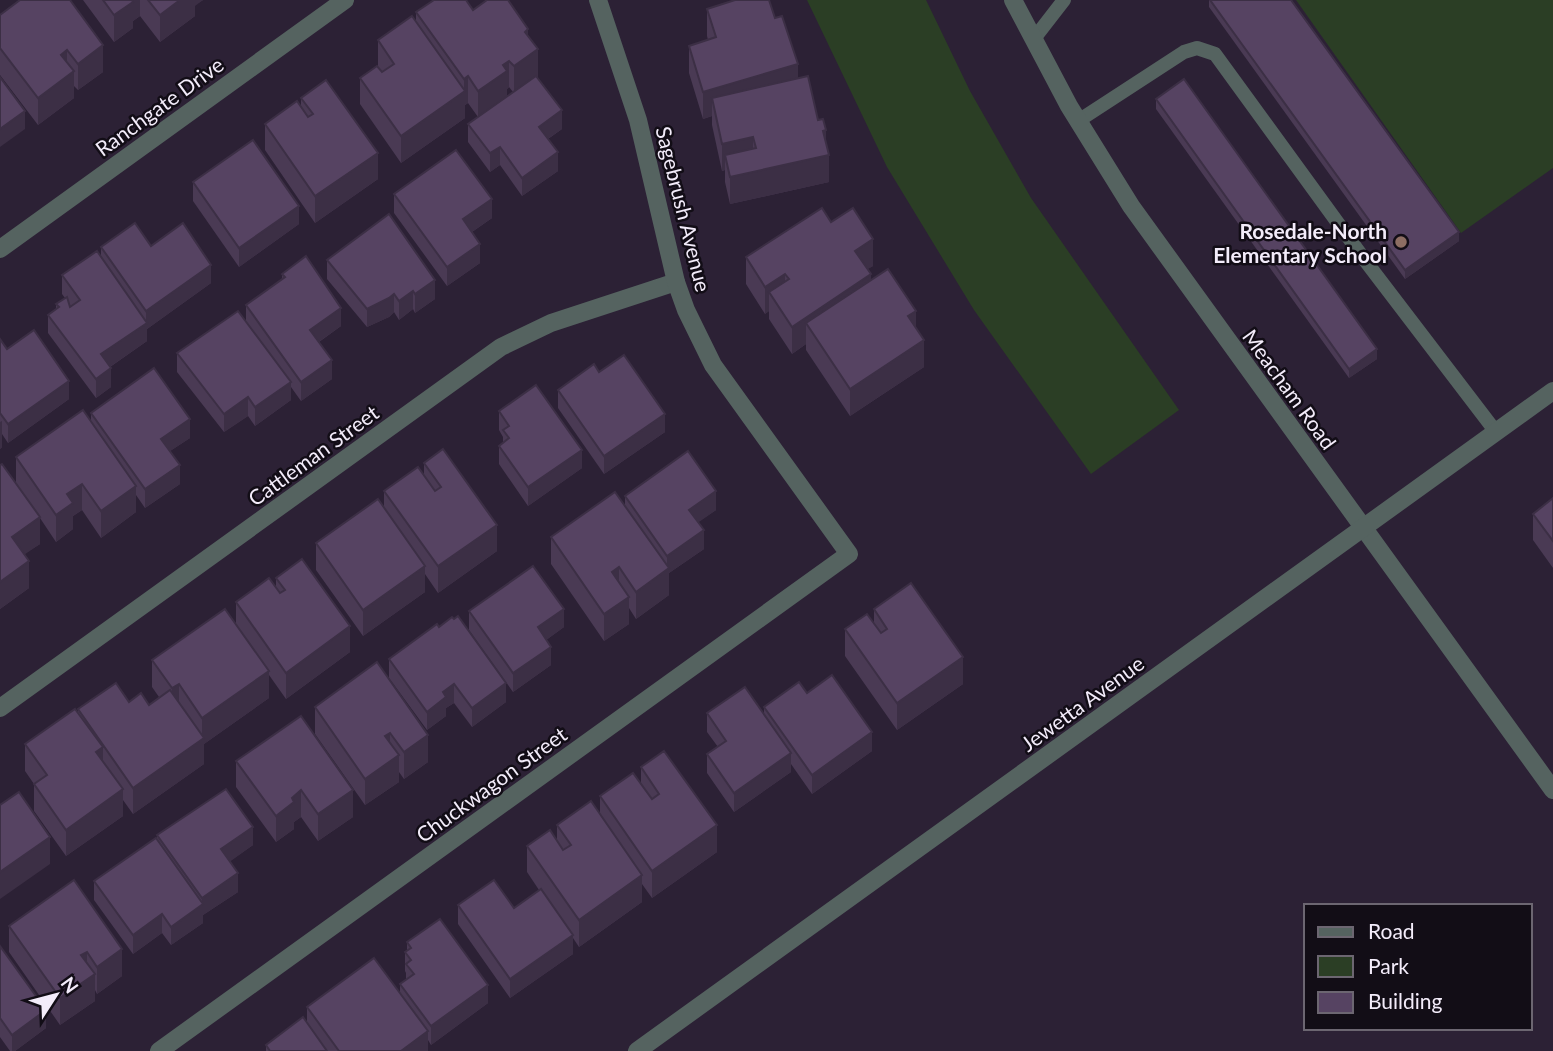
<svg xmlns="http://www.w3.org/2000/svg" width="1553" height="1051" font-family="Lato,sans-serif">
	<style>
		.green { fill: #2b3e25 }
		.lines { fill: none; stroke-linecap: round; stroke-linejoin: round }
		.service { stroke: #556360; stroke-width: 14 }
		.minor { stroke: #556360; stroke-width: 18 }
		.tertiary { stroke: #556360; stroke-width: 18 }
		.wall { fill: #4a3a54; fill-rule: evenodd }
		.shaded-wall { fill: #3c2f45 }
		.building { fill: #564362; stroke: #3c2f45; stroke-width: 2 }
		.education-dot { fill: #8d6e63; stroke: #120d16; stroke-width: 2.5 }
		.labels { text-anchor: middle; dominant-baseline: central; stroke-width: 5; stroke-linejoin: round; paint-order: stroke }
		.street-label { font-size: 21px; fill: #f3ecfa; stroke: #120d16 }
		.poi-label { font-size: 21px; font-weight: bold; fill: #f3ecfa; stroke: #120d16; text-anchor: end }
	</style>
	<rect width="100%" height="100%" fill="#2c2135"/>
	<g class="green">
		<path d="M807,0H926L970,91L1031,198L1179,410L1091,474L974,310L887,167Z"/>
		<path d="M1296,0H1553V168L1461,233Z"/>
	</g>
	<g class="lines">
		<g class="service">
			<path d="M1033,40L1064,0"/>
			<path d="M1078,121L1184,52L1197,48L1215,54L1367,263L1496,432"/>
		</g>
		<g class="minor">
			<path d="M0,249L345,0"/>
			<path d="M0,708L501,347L551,323L676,282"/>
			<path d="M159,1051L849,554L713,365L686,310L676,282L638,120L598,0"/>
		</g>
		<g class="tertiary">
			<path d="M1013,0L1069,106L1131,206L1553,790"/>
			<path d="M637,1051L1553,391"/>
		</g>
	</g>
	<g class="wall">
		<path d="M83,0H203L195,5V16L160,42L140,16L133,21V28L114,42Z"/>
		<path d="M1209,0H1291L1459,241L1405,279L1209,7Z"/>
		<path d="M707,9L775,18L798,79L818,120L826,143L829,182L730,204L725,182V170L722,171L712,125V116L703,119L689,73V46L708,40L707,36Z"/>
		<path d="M473,10L528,37L538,76L537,77L562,129L548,139L558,171L522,196L500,165L490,172L468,142V124L478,117L468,103L465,105V118L401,163L360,104V78L378,67V40L416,23V12ZM509,87L513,92L507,96V89Z"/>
		<path d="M0,15L103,45V72L78,90L74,86V98L38,125L0,75Z"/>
		<path d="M301,98L378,179L315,223L265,150V124L301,108Z"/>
		<path d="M1156,99L1377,359L1349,378L1156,109Z"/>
		<path d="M193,182L299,224L239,267L193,201Z"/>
		<path d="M394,194L492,218L472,232L480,263L447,286L394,213Z"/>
		<path d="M831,222L873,266L867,269L871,280L916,328L924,367L850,416L806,350V344L792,354L769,319V311L765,314L746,284V257Z"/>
		<path d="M151,246L211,283L147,329V341L110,367L111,387L96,398L48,333V315L56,309V304L65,298L62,294V275L101,258V247Z"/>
		<path d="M327,260L435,299L415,313L413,309L399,320L394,312L389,317L367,327L327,279Z"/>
		<path d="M282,274L341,326L319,342L332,379L301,401L291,387V400L255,426L248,416L224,432L177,372V353L246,322V305L282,279Z"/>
		<path d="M0,339L7,349L69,399L8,443L2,434V447L0,449Z"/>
		<path d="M599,372L665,432L604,474L558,408V390Z"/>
		<path d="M499,411L582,468L528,506L499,464V446L503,443V437L499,430Z"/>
		<path d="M91,413L190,438L170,451L180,484L145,508L136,495V512L101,538L82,510L73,516V529L56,542L40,518V544L24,554L29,588L0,609V465L16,484V457L91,422Z"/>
		<path d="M424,463L497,551L438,593L425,574V592L363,636L316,570V543L384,508V491L424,477Z"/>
		<path d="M625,496L716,510L698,522L704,549L669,573V595L636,619L629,608V624L604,641L551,564V537L625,506Z"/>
		<path d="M1553,498V568L1533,540V514Z"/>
		<path d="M276,578L350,652L286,699L269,675V698L204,744V764L133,814L123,800V816L66,856L34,811V784L25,771V744L78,712V709L129,702L149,705L159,697L152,687V660L236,624V602L276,588Z"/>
		<path d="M874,609L963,684L897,730L845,656V629L874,623Z"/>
		<path d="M469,611L564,627L546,640L551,665L513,692L469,630Z"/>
		<path d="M389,659L506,702L472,727L454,703L446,708V716L427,730L389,678Z"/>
		<path d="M377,662L428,762L404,779L399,772V782L365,805L315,734V707Z"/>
		<path d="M807,693L872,751L812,794L791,764V772L734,812L707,773V754L718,747L707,732V713L764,714V707Z"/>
		<path d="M301,716L353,817L318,841L301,817L294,822V829L276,842L236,787V761Z"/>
		<path d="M641,767L717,852L652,898L642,884V902L579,947L573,938V954L510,998L458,924V905L514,908L539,890L527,872V846L557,840V825L600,814V796L641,783Z"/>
		<path d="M157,835L253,845L230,861L238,892L203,915V923L171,945L162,933L133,954L94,900V881L157,840Z"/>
		<path d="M74,880L122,976L97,994L95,990V1001L60,1025L9,952V926Z"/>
		<path d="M407,942L488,1003L431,1045L428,1040V1051H266V1045L307,1023V1007L400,994V984L406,980V973L405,971V952L407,950Z"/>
		<path d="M0,946L46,1028L15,1051H10L0,1037Z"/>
	</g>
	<g class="shaded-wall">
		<path d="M130,0H140V16L133,21V28L114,42V15Z"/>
		<path d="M180,0H195V16L160,42V15Z"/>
		<path d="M195,0H203L195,6Z"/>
		<path d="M528,29V56L538,49V76L514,93V66L525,32Z"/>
		<path d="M103,45V72L78,90V64Z"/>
		<path d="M67,50V76L74,71V98L38,125V98L61,55Z"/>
		<path d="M509,61V87L507,89V98L478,118V91L503,65Z"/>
		<path d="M798,64V90L712,98V116L703,119V92Z"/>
		<path d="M468,76V103L465,105V118L401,163V136L464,92V79Z"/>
		<path d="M562,110V129L539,145V127Z"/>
		<path d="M25,111V129L0,147V129Z"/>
		<path d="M826,130V156L829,155V182L730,204V177Z"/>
		<path d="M753,137V164L725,155V170L722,171V144Z"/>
		<path d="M500,147V165L490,172V153Z"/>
		<path d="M558,152V171L522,196V178Z"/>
		<path d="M378,153V179L315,223V196Z"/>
		<path d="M492,199V218L463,238V219Z"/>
		<path d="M299,206V224L239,267V248Z"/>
		<path d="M1459,232V241L1405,279V270Z"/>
		<path d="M873,239V266L855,277V251Z"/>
		<path d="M480,244V263L447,286V267Z"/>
		<path d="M211,265V283L147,329V341L101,373V354L146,323V311Z"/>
		<path d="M785,274V301L769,292V311L765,314V287Z"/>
		<path d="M871,274V301L806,323V344L792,354V327Z"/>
		<path d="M435,280V299L415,313V294Z"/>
		<path d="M413,291V309L399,320V301Z"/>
		<path d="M394,294V312L389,317L367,327V309Z"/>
		<path d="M341,308V326L310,348V330Z"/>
		<path d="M916,311V338L908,316Z"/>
		<path d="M924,340V367L850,416V389Z"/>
		<path d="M1377,349V359L1349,378V369Z"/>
		<path d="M332,360V379L301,401V382Z"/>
		<path d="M111,368V387L96,398V379Z"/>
		<path d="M69,381V399L8,443V424Z"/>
		<path d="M291,382V400L255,426V407Z"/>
		<path d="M248,397V416L224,432V414Z"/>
		<path d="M665,414V432L604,474V456Z"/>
		<path d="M190,419V438L161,457V439Z"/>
		<path d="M2,421V447L0,449V422Z"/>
		<path d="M582,450V468L528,506V487Z"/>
		<path d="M180,465V484L145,508V489Z"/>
		<path d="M82,484V510L73,516V529L56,542V515L67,494Z"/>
		<path d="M136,486V512L101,538V511Z"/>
		<path d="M716,491V510L689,529V510Z"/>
		<path d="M40,517V544L12,563V537Z"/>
		<path d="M497,525V551L438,593V566Z"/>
		<path d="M704,530V549L669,573V595L636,619V592L667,570V556Z"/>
		<path d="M29,561V588L0,609V582Z"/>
		<path d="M425,566V592L363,636V610Z"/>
		<path d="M619,567V594L612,572Z"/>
		<path d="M629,597V624L604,641V614Z"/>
		<path d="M564,609V627L538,646V627Z"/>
		<path d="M350,626V652L286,699V673Z"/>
		<path d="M551,647V665L513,692V673Z"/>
		<path d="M963,657V684L897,730V703Z"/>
		<path d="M269,671V698L204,744V764L133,814V788L202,738V718Z"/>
		<path d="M506,683V702L472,727V708Z"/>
		<path d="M179,684V711L172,715V688Z"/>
		<path d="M454,684V703L446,708V716L427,730V712L443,692Z"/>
		<path d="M872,732V751L812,794V775Z"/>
		<path d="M390,733V760L385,736Z"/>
		<path d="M428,735V762L404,779V752Z"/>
		<path d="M103,747V774L96,752Z"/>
		<path d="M791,753V772L734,812V793Z"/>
		<path d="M399,755V782L365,805V779Z"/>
		<path d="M123,789V816L66,856V830Z"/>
		<path d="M301,790V817L294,822V829L276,842V816L292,798Z"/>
		<path d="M353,790V817L318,841V814Z"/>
		<path d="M717,825V852L652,898V871Z"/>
		<path d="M253,827V845L221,868V849Z"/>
		<path d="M50,837V864L0,899V872Z"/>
		<path d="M238,873V892L203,915V923L171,945V927L202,905V898Z"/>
		<path d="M642,875V902L579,947V920Z"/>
		<path d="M162,914V933L133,954V935Z"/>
		<path d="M573,935V954L510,998V979Z"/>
		<path d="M122,949V976L97,994V967Z"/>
		<path d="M87,952V978L81,955Z"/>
		<path d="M95,974V1001L60,1025V998Z"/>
		<path d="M488,985V1003L431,1045V1026Z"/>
		<path d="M46,1010V1028L15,1051H12V1035Z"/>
		<path d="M428,1031V1051H401Z"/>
	</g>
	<g class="building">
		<path d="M20,0H70L103,45L78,64L67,50L61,55L74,71L38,98L0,48V15Z"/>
		<path d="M103,0H132L133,2L114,15Z"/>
		<path d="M148,0H180L160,15Z"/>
		<path d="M434,0H466L473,10L487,0H508L528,29L525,32L538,49L514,66L509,61L503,65L507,71L478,91L468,76L464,79L416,12Z"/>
		<path d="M735,0H769L775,18L782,16L798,64L703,92L689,46L716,37L707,9Z"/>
		<path d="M1210,0H1291L1459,232L1405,270Z"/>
		<path d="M412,16L465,91L401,136L360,78L377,66L382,72L394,64L378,40Z"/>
		<path d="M536,76L562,110L539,127L558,152L522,178L500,147L490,153L468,124Z"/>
		<path d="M808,76L818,120L823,119L826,130L823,131L829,155L730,177L725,155L756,148L753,137L722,144L712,98Z"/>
		<path d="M0,77L25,111L0,129Z"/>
		<path d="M1184,79L1377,349L1349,369L1156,99Z"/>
		<path d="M326,80L378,153L315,196L265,124L297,101L308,117L313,114L301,98Z"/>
		<path d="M253,140L299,206L239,248L193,182Z"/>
		<path d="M456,150L492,199L463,219L480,244L447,267L394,194Z"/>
		<path d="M822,208L831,222L853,208L873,239L855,251L871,274L792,327L769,292L789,279L785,274L765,287L746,257Z"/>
		<path d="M389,214L435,280L415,294L413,291L399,301L394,294L389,298L367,309L327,260Z"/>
		<path d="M135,223L151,246L183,223L211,265L146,311L101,247Z"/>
		<path d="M97,251L147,323L101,354L111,368L96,379L48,315L59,307L56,304L67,297L70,307L80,300L62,275Z"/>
		<path d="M306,256L341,308L310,330L332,360L301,382L246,305L285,277L282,274Z"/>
		<path d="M888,269L916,311L908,316L924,340L850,389L806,323Z"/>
		<path d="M238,311L291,382L255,407L248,397L224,414L177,353Z"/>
		<path d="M34,330L69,381L8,424L0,413V339L7,349Z"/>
		<path d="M624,355L665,414L604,456L558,390L594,364L599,372Z"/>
		<path d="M154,368L190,419L161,439L180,465L145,489L91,413Z"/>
		<path d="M536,385L582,450L528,487L499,446L509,438L503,430L509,426L499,411Z"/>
		<path d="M83,410L136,486L101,511L82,484L67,494L73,503L56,515L16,457Z"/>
		<path d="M443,449L497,525L438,566L384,491L418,467L435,491L441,487L424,463Z"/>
		<path d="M688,451L716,491L689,510L704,530L667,556L625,496Z"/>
		<path d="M2,464L40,517L12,537L29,561L0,582V465Z"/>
		<path d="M615,492L669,568L636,592L619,567L612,572L629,597L604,614L551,537Z"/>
		<path d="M1553,498V541L1533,514Z"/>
		<path d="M378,499L425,566L363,610L316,543Z"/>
		<path d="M302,559L350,626L286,673L236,602L269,578L280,593L285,590L276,578Z"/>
		<path d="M533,566L564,609L538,627L551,647L513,673L469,611Z"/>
		<path d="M911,583L963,657L897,703L845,629L867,614L881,633L887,629L874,609Z"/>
		<path d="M225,609L269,671L202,718L179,684L172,688L152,660Z"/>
		<path d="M458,616L506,683L472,708L454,684L443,692L446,697L427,712L389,659L437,624L439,627L452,617L454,619Z"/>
		<path d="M377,662L428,735L404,752L390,733L385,736L399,755L365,779L315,707Z"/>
		<path d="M832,675L872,732L812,775L764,707L799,682L807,693Z"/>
		<path d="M116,683L129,702L141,693L149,705L170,690L204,738L133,788L78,709Z"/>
		<path d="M745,687L791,753L734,793L707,754L726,741L707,713Z"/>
		<path d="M75,709L103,747L96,752L123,789L66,830L34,784L47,775L25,744Z"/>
		<path d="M301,716L353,790L318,814L301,790L292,798L294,802L276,816L236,761Z"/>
		<path d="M664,751L717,825L652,871L600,796L633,773L652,799L659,794L641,767Z"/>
		<path d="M226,789L253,827L221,849L238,873L202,898L157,835Z"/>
		<path d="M19,792L50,837L0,872V805Z"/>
		<path d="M591,801L642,875L579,920L527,846L550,830L563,850L571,845L557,825Z"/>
		<path d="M156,838L203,904L171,927L162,914L133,935L94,881Z"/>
		<path d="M74,880L122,949L97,967L87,952L81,955L95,974L60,998L9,926Z"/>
		<path d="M494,880L514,908L541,889L573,935L510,979L458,905Z"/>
		<path d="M440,919L488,985L431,1026L400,984L414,974L406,964L411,960L405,952L411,948L407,942Z"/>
		<path d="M0,946L46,1010L12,1035L0,1018Z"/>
		<path d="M374,958L428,1031L401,1051H339L307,1007Z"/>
		<path d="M303,1017L327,1051H270L266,1045Z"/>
	</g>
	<circle class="education-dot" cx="1401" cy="242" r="7"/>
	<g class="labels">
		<g class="street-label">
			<text transform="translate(159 106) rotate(-36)">Ranchgate Drive</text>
			<text transform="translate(684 209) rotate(76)">Sagebrush Avenue</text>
			<text transform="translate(1290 389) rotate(54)">Meacham Road</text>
			<text transform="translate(313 455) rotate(-36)">Cattleman Street</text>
			<text transform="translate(1082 703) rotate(-36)">Jewetta Avenue</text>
			<text transform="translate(491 784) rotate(-36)">Chuckwagon Street</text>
		</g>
		<g class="poi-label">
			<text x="1387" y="230">Rosedale-North<tspan x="1387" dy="24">Elementary School</tspan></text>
		</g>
	</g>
	<rect x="1304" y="904" width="228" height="126" fill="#120d16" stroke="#6c6671" stroke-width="2"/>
	<rect x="1318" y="927" width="35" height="10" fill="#556360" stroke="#6c6671" stroke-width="2"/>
	<text x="1368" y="939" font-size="21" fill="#f3ecfa">Road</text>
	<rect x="1318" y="956" width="35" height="21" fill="#2b3e25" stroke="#6c6671" stroke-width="2"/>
	<text x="1368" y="974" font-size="21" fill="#f3ecfa">Park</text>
	<rect x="1318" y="992" width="35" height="21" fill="#564362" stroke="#6c6671" stroke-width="2"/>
	<text x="1368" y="1009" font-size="21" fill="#f3ecfa">Building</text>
	<g transform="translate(56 995) rotate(54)" stroke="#120d16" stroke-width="5" paint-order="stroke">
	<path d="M0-5L12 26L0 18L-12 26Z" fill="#f3ecfa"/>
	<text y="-10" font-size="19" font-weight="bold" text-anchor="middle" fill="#f3ecfa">N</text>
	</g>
</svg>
